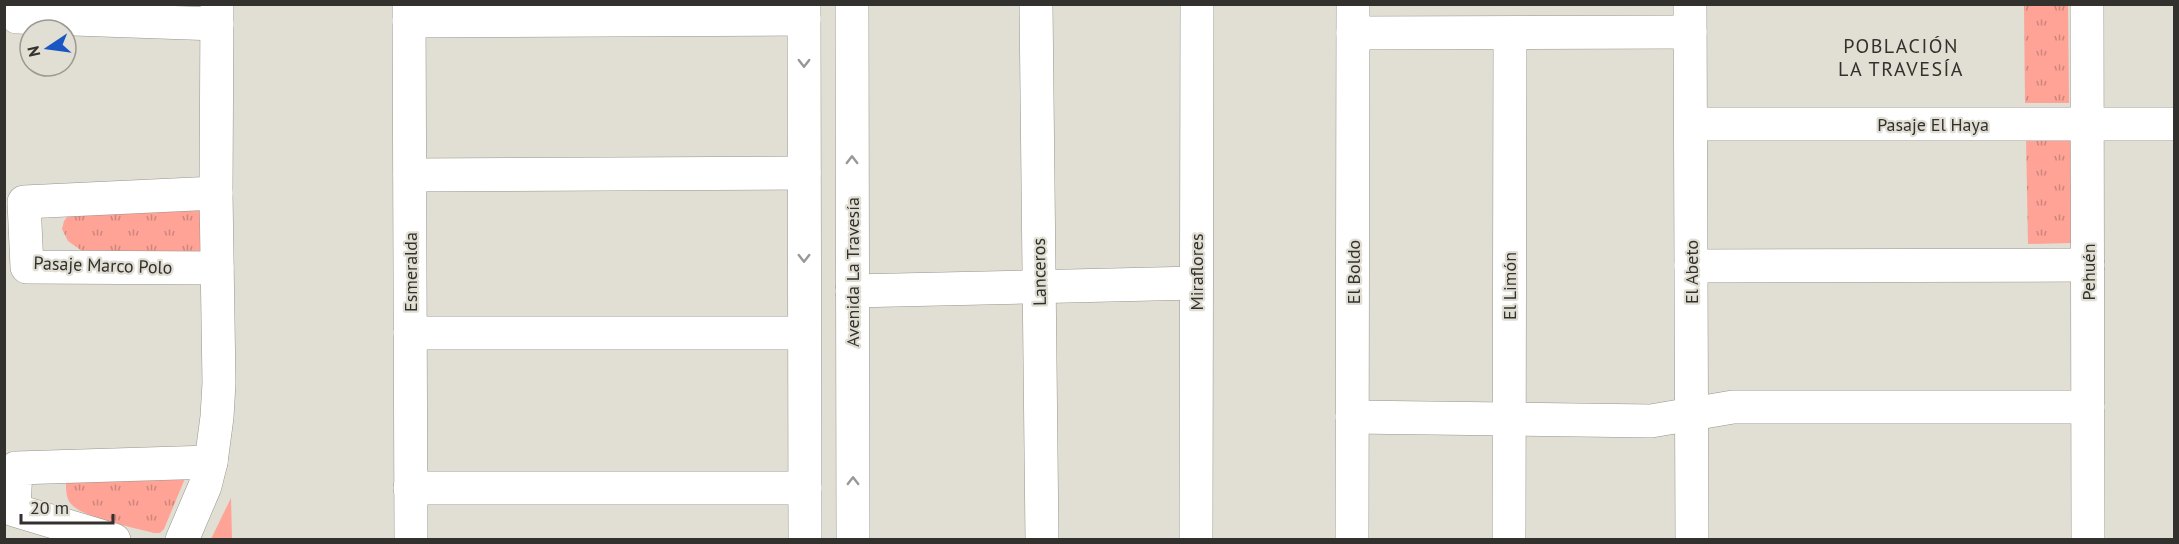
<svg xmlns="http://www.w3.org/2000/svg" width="2179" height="544" font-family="'PT Sans',sans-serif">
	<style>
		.grass { fill: url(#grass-tufts) }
		.park { fill: #fea396 }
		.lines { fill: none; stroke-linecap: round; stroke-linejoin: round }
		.minor-casing { stroke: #97958c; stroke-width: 34 }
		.minor { stroke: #fff; stroke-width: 33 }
		.oneway { stroke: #989896 }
		.labels { text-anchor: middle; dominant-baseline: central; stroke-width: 4.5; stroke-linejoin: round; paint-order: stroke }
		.street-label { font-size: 18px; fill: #32312d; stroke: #e1ded4 }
		.neighbourhood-label { font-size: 20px; letter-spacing: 1.5px; fill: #32312d; stroke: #e1ded4 }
	</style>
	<defs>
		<pattern id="grass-tufts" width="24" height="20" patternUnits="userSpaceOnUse" patternTransform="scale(1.5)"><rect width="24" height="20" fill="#fea396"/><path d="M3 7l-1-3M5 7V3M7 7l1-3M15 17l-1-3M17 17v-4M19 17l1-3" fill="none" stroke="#ce857b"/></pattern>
	</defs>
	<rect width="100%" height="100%" fill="#e1ded4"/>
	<g class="grass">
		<path d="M2024,5H2068L2069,103H2025Z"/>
		<path d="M2070,135L2072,243L2028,244L2026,136Z"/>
		<path d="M203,207L200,253H85L68,241L62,229L64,221L70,213Z"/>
		<path d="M186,476L164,529L160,533H154C135,528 85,518 72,505C66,499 66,491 66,483Z"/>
	</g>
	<path class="park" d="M231,498L232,539H211Z"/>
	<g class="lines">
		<defs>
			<g id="minor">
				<path d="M17,4V17L217,24"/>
				<path d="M409,4L411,540"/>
				<path d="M804,4L805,540"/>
				<path d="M852,4L853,540"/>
				<path d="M1036,4L1042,540"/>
				<path d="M1690,4L1692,540"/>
				<path d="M2087,4L2088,540"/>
				<path d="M409,21L804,19"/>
				<path d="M1353,33L1690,32"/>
				<path d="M1691,124H2174"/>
				<path d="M410,175L804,173"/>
				<path d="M216,193L24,202L27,267L217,268"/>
				<path d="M1691,266L2088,265"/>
				<path d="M852,291L1196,283"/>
				<path d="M410,333H804"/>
				<path d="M1352,417L1651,421L1733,407H2088"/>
				<path d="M410,488H805"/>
				<path d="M114,540L14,510L16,468L211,462"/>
				<path d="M182,540L205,486L211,462L217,417L219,383L216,193L217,4"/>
				<path d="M1196,540L1197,4"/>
				<path d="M1352,540L1353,4"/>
				<path d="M1509,540L1510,33"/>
			</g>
		</defs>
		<use href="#minor" class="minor-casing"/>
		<use href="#minor" class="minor"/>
	</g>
	<defs><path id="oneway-chevron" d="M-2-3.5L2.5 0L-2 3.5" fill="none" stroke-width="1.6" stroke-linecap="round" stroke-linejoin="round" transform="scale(1.5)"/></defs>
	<g class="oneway">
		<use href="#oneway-chevron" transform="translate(804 63) rotate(90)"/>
		<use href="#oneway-chevron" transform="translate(852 160) rotate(-90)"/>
		<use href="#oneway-chevron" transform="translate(804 258) rotate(90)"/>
		<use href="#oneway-chevron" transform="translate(853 481) rotate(-90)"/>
	</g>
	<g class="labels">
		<g class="street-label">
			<text x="1933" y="124">Pasaje El Haya</text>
			<text transform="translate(103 265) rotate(2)">Pasaje Marco Polo</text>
			<text transform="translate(410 272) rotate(-90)">Esmeralda</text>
			<text transform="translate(852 272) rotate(-90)">Avenida La Travesía</text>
			<text transform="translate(1039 272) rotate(-91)">Lanceros</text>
			<text transform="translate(1196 272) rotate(-90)">Miraflores</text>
			<text transform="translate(1353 272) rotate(-90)">El Boldo</text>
			<text transform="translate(1691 272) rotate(-90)">El Abeto</text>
			<text transform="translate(2088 272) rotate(-90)">Pehuén</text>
			<text transform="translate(1509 286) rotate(-90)">El Limón</text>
		</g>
		<g class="neighbourhood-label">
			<text x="1901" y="46">POBLACIÓN<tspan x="1901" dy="23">LA TRAVESÍA</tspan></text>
		</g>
	</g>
	<rect width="2179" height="544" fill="none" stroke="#32312d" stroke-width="12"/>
	<g transform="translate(48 48) rotate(257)"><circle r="28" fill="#e1ded4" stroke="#9b9991" stroke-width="1.5"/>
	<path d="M0-4.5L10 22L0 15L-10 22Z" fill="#1b57c3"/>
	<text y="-9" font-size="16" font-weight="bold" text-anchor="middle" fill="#32312d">N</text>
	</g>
	<path d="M21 514v9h92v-9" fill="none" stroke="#32312d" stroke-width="3"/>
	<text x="30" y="514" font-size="18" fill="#32312d" stroke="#e1ded4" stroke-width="4.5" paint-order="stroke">20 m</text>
</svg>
